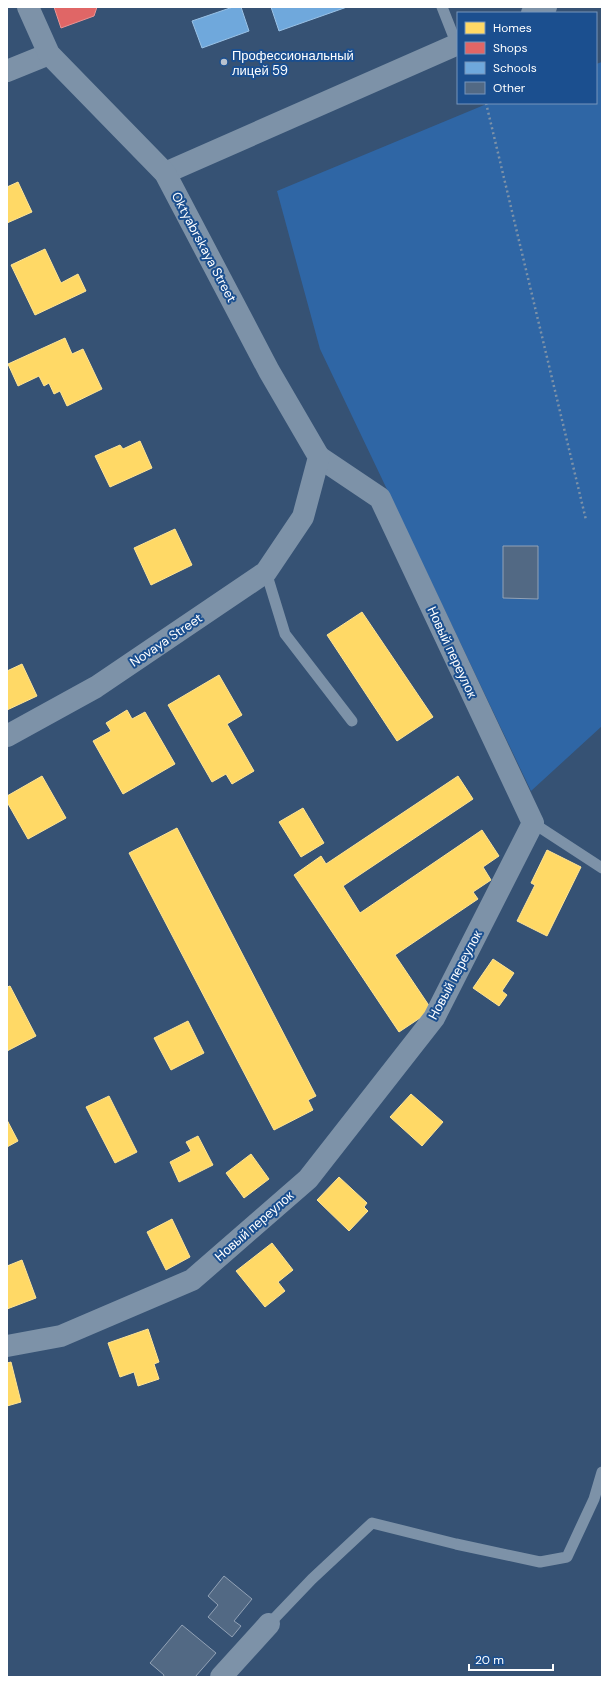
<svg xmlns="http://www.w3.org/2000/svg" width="609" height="1684" font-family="'DM Sans',sans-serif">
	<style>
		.green { fill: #2f66a5 }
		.homes { fill: #ffd966; stroke: #ffe494 }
		.shops { fill: #e06666; stroke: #e99494 }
		.schools { fill: #6fa8dc; stroke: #9ac2e6 }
		.building { fill: #526984; stroke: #92a2b6 }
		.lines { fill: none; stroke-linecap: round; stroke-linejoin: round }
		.path { stroke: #7d92a8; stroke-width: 2.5; stroke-dasharray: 2 3; stroke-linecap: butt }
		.service { stroke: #7d92a8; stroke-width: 11 }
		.minor { stroke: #7d92a8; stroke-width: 22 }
		.tertiary { stroke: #7d92a8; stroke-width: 22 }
		.poi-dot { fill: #b9c2ce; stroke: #1b4f8f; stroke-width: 1.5 }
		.labels { text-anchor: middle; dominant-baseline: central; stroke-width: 4; stroke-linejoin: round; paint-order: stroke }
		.poi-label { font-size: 13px; fill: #fff; stroke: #1b4f8f; text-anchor: start }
		.street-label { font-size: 13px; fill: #fff; stroke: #1b4f8f }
	</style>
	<rect width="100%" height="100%" fill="#365274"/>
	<path class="green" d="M602,62V726L531,791L320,349L277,191L489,103H596V64Z"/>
	<g class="homes">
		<path d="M18,182L32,212L7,223V187Z"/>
		<path d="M45,249L61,283L78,274L86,291L35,315L11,265Z"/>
		<path d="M65,338L72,354L83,349L102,389L67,406L60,391L54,394L49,383L44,386L39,376L18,386L8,364Z"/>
		<path d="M140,441L152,468L110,487L95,456L120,445L123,449Z"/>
		<path d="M175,529L192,565L151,585L134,548Z"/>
		<path d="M362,612L433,717L397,741L327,635Z"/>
		<path d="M22,664L37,696L7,710V671Z"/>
		<path d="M219,675L242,715L227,724L254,771L232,784L226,774L212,782L168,705Z"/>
		<path d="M127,710L132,719L145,712L175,764L123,794L93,741L111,731L106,723Z"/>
		<path d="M42,776L66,818L28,839L7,802V796Z"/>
		<path d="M458,776L473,799L343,886L360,913L482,830L499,856L483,867L491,880L473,892L478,899L395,955L432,1010L399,1032L294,875L321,856L326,864Z"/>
		<path d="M303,808L324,843L301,857L279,822Z"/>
		<path d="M177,828L316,1096L308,1100L313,1110L274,1130L129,853Z"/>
		<path d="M547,850L581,867L547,936L517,921L535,885L531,883Z"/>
		<path d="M493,959L514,973L502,991L507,995L499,1006L473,988Z"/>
		<path d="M10,986L36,1036L7,1051V987Z"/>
		<path d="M188,1021L204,1053L171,1070L154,1038Z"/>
		<path d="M411,1094L443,1122L422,1146L390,1117Z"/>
		<path d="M109,1096L137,1152L115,1163L86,1107Z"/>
		<path d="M7,1120L18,1141L7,1147Z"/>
		<path d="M198,1136L213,1165L179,1182L170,1162L191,1151L186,1142Z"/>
		<path d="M251,1154L269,1179L244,1198L226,1173Z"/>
		<path d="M339,1177L367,1203L364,1207L368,1211L349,1231L317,1200Z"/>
		<path d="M172,1219L190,1257L166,1270L147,1232Z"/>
		<path d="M272,1243L293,1270L278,1282L285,1291L265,1307L236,1271Z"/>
		<path d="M22,1260L36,1298L7,1309V1266Z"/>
		<path d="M148,1329L159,1362L154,1364L159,1379L138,1386L134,1372L120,1377L108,1343Z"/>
		<path d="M11,1362L21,1402L7,1406V1363Z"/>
	</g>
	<path class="shops" d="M54,7H97L94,16L61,28Z"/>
	<g class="schools">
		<path d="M233,7H241L249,31L202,48L192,21Z"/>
		<path d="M271,7H347L279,31Z"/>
	</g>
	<g class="building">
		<path d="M503,546H538V599L503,598Z"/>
		<path d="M224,1576L252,1599L234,1621L241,1626L232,1637L208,1617L218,1605L208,1596Z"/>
		<path d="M182,1625L216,1653L195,1677H163L164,1675L150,1663Z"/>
	</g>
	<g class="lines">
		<path class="path" d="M486,103L586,520"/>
		<g class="service">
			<path d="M442,7L457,45"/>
			<path d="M266,572L285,634L352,721"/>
			<path d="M533,823L602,868"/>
			<path d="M269,1624L312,1579L372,1523L456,1544L540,1562L567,1557L594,1499L602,1472"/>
		</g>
		<g class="minor">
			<path d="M7,71L49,54"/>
			<path d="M7,1346L61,1336L192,1280L308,1179L434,1018L533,823L380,498L319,457"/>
			<path d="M221,1677L269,1624"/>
		</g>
		<g class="tertiary">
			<path d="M532,13L546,7"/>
			<path d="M165,173L458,44"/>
			<path d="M7,736L96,687L266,572L303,517L319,457L269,371L165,173L49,54L28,7"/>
		</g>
	</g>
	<circle class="poi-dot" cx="224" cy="62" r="4"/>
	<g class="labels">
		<g class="poi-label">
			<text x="232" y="55">Профессиональный<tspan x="232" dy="15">лицей 59</tspan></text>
		</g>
		<g class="street-label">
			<text transform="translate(204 247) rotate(62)">Oktyabrskaya Street</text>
			<text transform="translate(166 640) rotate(-34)">Novaya Street</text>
			<text transform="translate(452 652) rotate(65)">Новый переулок</text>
			<text transform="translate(455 975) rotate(-62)">Новый переулок</text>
			<text transform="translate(254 1226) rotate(-41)">Новый переулок</text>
		</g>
	</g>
	<rect width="609" height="1684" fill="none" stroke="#ffffff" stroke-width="16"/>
	<rect x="457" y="12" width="140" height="92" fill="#1b4f8f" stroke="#7695bc"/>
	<rect x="465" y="22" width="20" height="12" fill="#ffd966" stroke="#7695bc"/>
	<text x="493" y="32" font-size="12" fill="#ffffff">Homes</text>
	<rect x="465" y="42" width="20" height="12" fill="#e06666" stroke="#7695bc"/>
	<text x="493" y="52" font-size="12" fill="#ffffff">Shops</text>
	<rect x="465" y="62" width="20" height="12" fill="#6fa8dc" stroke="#7695bc"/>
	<text x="493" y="72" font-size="12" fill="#ffffff">Schools</text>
	<rect x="465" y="82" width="20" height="12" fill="#526984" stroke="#7695bc"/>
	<text x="493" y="92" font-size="12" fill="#ffffff">Other</text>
	<path d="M469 1664v6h84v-6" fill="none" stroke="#ffffff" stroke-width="2"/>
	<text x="475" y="1664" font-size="12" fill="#ffffff" stroke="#1b4f8f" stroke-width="3" paint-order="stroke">20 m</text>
</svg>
